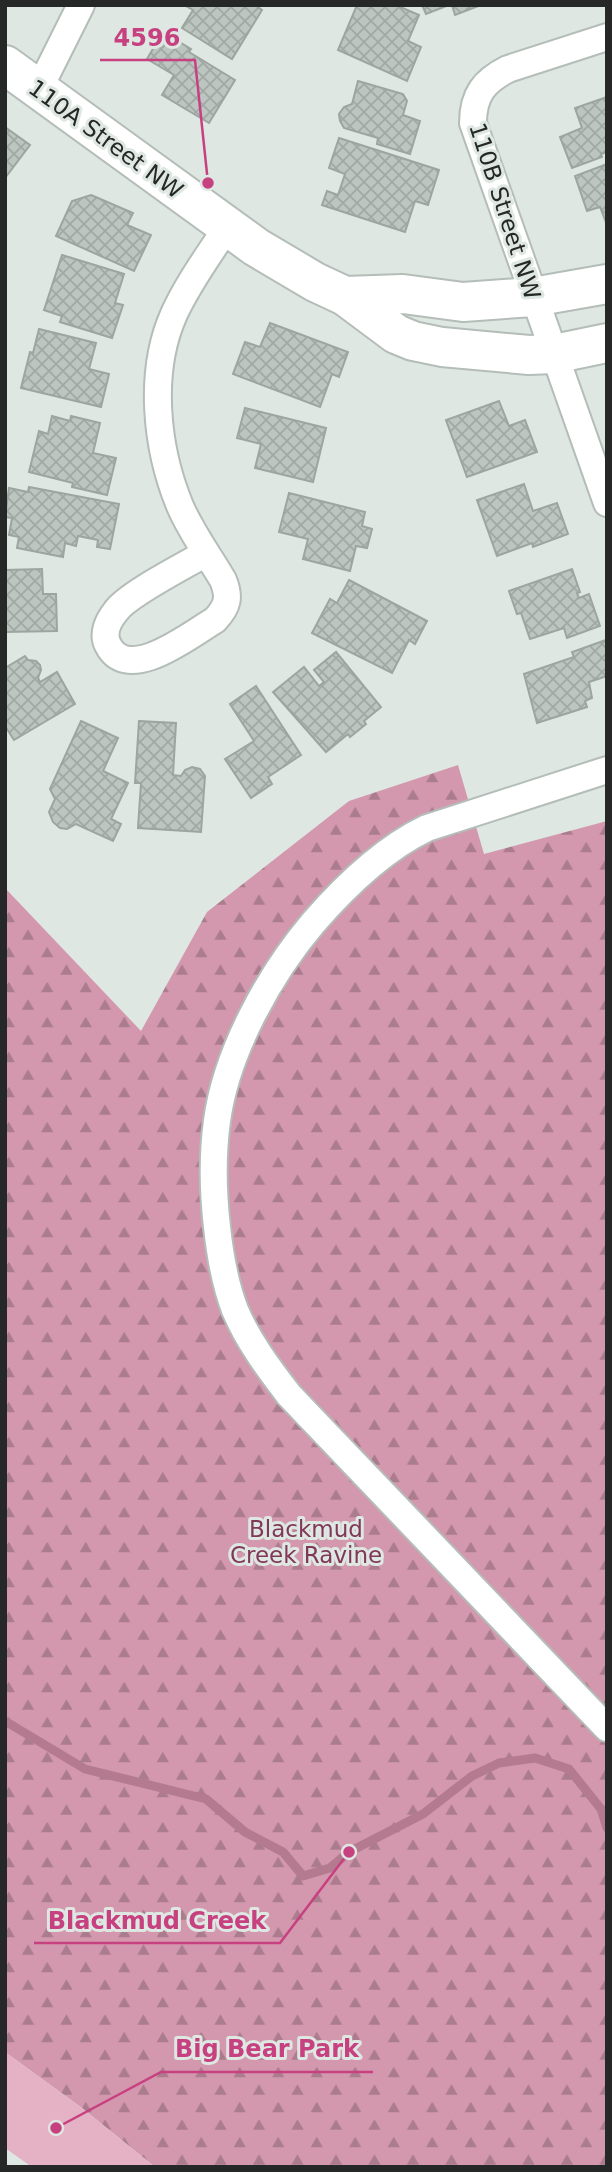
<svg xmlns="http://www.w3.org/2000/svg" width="612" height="2172" font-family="'DejaVu Sans',sans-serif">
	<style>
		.forest { fill: url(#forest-firs) }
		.park { fill: #e4b2c4 }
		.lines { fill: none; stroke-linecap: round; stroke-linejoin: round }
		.stream { stroke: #b47b90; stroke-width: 9 }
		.building { fill: url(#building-cross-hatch); stroke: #9ca5a0; stroke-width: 2 }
		.street-casing { stroke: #b4bdb8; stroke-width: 30 }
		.secondary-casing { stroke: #b4bdb8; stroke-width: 42 }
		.street { stroke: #fff; stroke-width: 26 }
		.secondary { stroke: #fff; stroke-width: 38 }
		.labels { text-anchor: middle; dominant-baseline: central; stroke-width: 6; stroke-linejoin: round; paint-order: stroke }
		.street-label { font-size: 23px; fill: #252826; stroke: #dee7e2 }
		.park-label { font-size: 23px; fill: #813858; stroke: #dee7e2 }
		.leader { fill: none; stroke: #c74080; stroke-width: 2.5 }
		.callout-dot { fill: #c74080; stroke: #dee7e2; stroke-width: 2.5 }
		.callout-label { font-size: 24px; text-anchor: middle; font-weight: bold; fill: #c74080; stroke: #dee7e2; stroke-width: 6; stroke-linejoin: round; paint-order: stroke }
	</style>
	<defs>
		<pattern id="forest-firs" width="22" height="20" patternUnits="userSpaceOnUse" patternTransform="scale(1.75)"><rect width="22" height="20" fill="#d398ae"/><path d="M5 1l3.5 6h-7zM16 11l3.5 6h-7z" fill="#ab7c8d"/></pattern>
		<pattern id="building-cross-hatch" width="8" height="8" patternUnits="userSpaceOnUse" patternTransform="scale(1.75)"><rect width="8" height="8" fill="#bcc5c0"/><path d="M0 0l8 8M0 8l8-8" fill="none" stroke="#a1a9a5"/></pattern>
	</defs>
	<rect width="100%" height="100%" fill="#dee7e2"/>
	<path class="forest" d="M458,765L484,854L607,821V2167H155L82,2108L5,2052V888L141,1031L207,912L349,801Z"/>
	<path class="park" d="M5,2052L82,2108L155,2167H32L5,2148Z"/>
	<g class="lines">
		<path class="stream" d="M5,1721L85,1769L206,1799L245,1832L283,1852L303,1876L330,1868L349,1852L423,1814L472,1776L499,1763L535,1758L569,1769L601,1809L607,1828"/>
	</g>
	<g class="building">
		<path d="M184,5H255L262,10L232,59L182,28L193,10Z"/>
		<path d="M357,5H396L419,15L408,41L421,47L407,81L338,50Z"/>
		<path d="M422,5H449L426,14Z"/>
		<path d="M452,5H481L455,15Z"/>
		<path d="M163,32L191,49L189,52L235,80L209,123L162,95L174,75L147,59Z"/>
		<path d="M358,81L403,94L407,101L403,115L420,121L410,154L377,144L378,138L344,128L340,121L339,114L344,107L352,104Z"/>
		<path d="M607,97V152L601,154L602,157L572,168L560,137L582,128L575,108Z"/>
		<path d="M5,127L30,145L5,178Z"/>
		<path d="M339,138L439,170L428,205L415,201L405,232L322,205L327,191L338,195L345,174L329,168Z"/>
		<path d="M607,164V225L600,207L587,211L575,176Z"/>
		<path d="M91,195L133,213L127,225L151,235L134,271L56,236L72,201Z"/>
		<path d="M62,255L124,274L115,303L123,305L112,338L60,322L62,316L44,310Z"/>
		<path d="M270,323L348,352L339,377L332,374L320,407L233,374L245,342L260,347Z"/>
		<path d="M39,329L96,343L89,369L109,374L101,407L21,388L30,352L33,353Z"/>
		<path d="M499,401L509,426L525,420L537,452L467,477L446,420Z"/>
		<path d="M245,408L326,428L313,482L255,468L261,444L237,438Z"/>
		<path d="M52,416L70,421L71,416L100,423L93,453L116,458L107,495L72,487L73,483L29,472L39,431L48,434Z"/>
		<path d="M524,484L533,511L557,503L568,534L533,547L532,543L497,556L477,500Z"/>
		<path d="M29,487L119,504L110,549L97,547L98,540L78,536L76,546L65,543L63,557L17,548L19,537L9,535L12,518L5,517L9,488L28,492Z"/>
		<path d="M289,493L365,512L362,526L372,529L367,548L356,546L350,571L303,559L308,539L279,532Z"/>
		<path d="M42,569L43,594H56L57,631L5,632V570Z"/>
		<path d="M572,569L580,592L577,593L579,598L589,594L600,626L567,638L564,628L530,639L521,613L517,614L509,591Z"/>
		<path d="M349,580L427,621L415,644L409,640L392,673L312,633L330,599L337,603Z"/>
		<path d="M606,640L607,676L589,682L592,698L585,701L587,707L537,723L524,674L574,657L572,652Z"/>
		<path d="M336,652L381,707L364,721L366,724L350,737L348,734L326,752L273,692L304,667L319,686L324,682L314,670Z"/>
		<path d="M25,656L28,660L36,661L40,665L41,670L38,678L40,682L57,672L75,704L14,740L5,726V668Z"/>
		<path d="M256,686L301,755L268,777L272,784L251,798L225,759L254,741L230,704Z"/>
		<path d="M81,721L118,738L103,771L128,783L111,819L121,824L113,841L76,824L67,829L60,828L53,822L49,812L55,799L50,789Z"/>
		<path d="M139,721L176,723L173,775L181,776L185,770L192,767L200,769L205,776L201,832L138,828L141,783H135Z"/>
	</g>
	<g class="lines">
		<defs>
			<g id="street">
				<path d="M607,37L508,69C484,81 473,95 473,123L607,503"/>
				<path d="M39,89L81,5"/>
				<path d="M206,553C186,565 128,594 116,611C108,621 102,634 108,645C128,685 191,634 215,620C228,606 230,597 223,580C209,556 191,532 180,506C156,448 148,372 174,314C188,283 209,255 227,227"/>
				<path d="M607,770L427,828C383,849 345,886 313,923C269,975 226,1053 217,1121C212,1157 213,1192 217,1227C220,1255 225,1284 235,1310C248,1341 269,1369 289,1395L607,1728"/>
			</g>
			<g id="secondary">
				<path d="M5,65L256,247L315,282L345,296L396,334L413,341L442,347L529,355L554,354L607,343"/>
				<path d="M345,296L403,294L463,302L533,297L607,284"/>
			</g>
		</defs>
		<use href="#street" class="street-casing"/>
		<use href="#secondary" class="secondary-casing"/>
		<use href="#street" class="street"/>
		<use href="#secondary" class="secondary"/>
	</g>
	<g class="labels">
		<g class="street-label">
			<text transform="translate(106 139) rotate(36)">110A Street NW</text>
			<text transform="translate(505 211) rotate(72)">110B Street NW</text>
		</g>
		<g class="park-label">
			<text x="306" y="1529">Blackmud<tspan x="306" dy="26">Creek Ravine</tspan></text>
		</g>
	</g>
	<path class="leader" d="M208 183L195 60H100M349 1852L280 1943H34M56 2128L161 2072H373"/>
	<g class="callout-dot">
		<circle cx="208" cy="183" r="7"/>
		<circle cx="349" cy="1852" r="7"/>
		<circle cx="56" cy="2128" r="7"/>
	</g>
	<g class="callout-label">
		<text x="147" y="46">4596</text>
		<text x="157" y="1929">Blackmud Creek</text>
		<text x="267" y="2057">Big Bear Park</text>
	</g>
	<rect width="612" height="2172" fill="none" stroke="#252826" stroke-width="14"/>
</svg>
